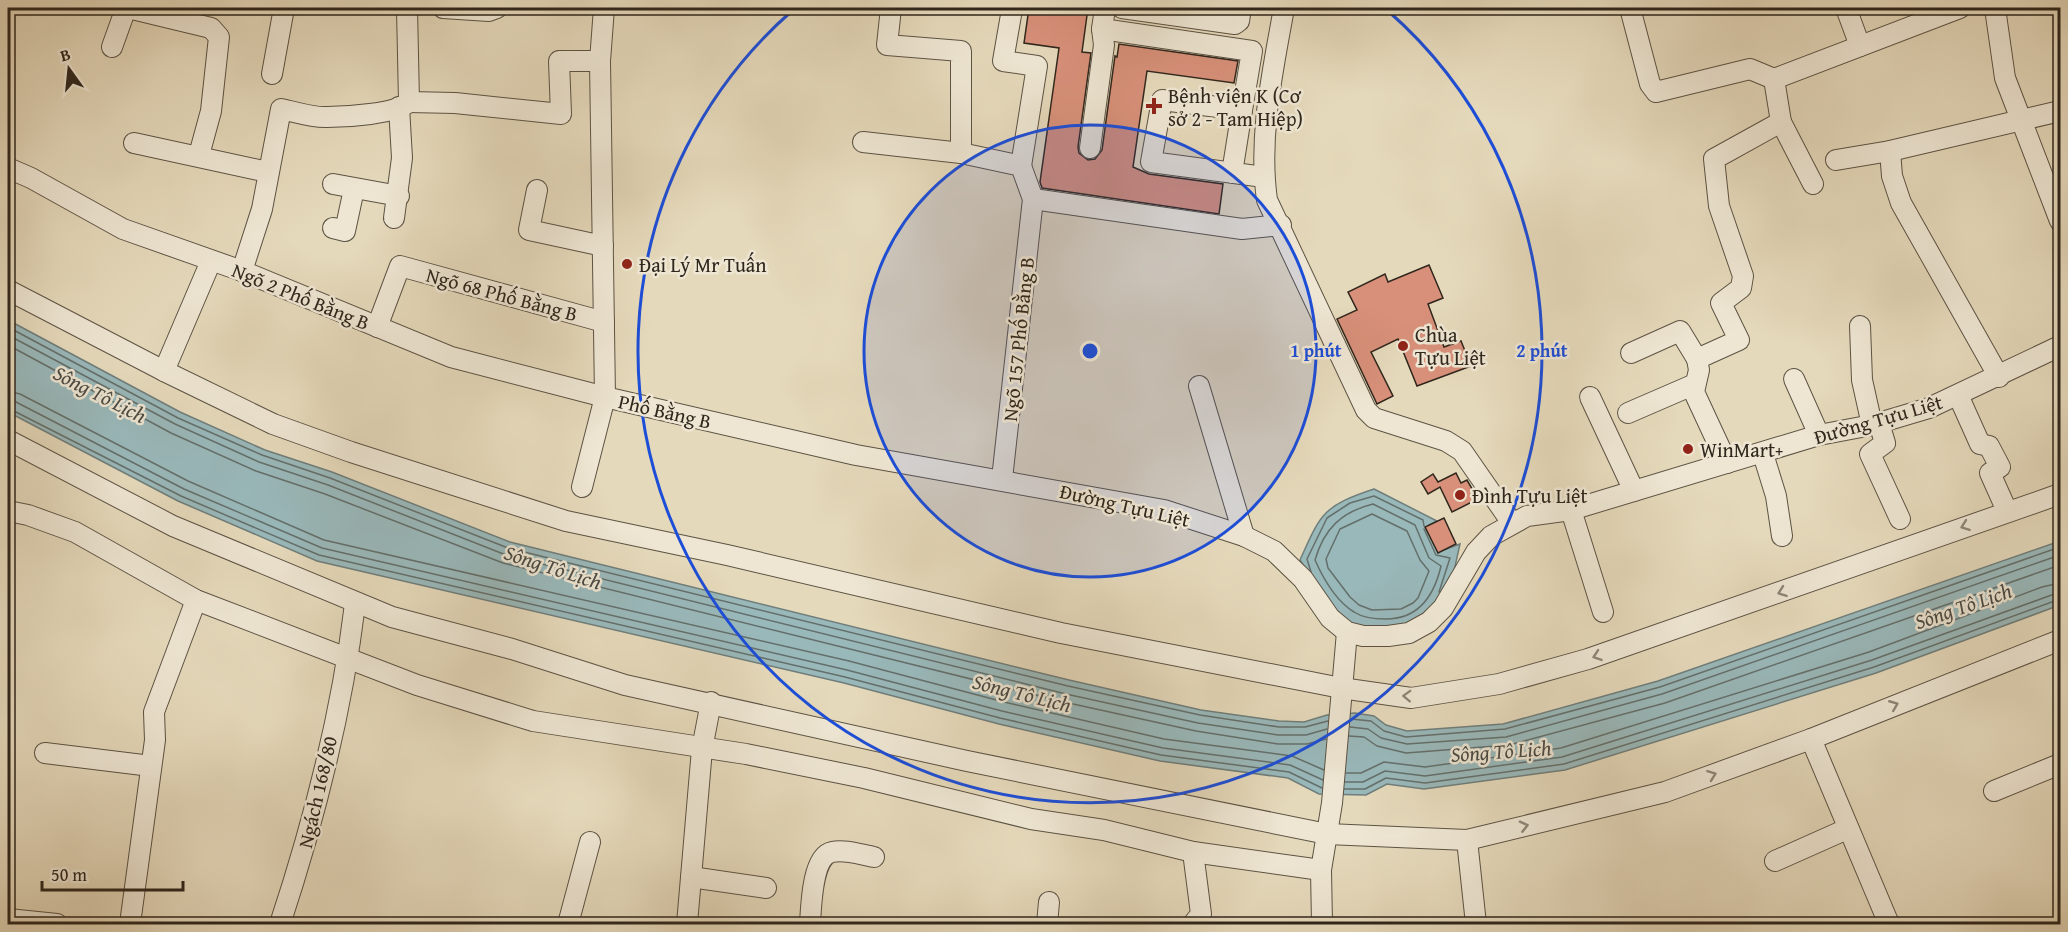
<svg xmlns="http://www.w3.org/2000/svg" width="2068" height="932" font-family="'Gentium Book Plus',serif">
	<style>
		.water { fill: #99b8ba; stroke: #6f7e7b; stroke-width: 1.5 }
		.lines { fill: none; stroke-linecap: round; stroke-linejoin: round }
		.shore { stroke: #646f6b; stroke-width: 1.5 }
		.building { fill: #d8907a; stroke: #2f261c; stroke-width: 1.5 }
		.minor-casing { stroke: #5c5344; stroke-width: 22 }
		.minor { stroke: #eee6d3; stroke-width: 20 }
		.oneway { stroke: #8e8678 }
		.ring { fill: none; stroke: #1d4ed8; stroke-width: 3 }
		.poi-dot { fill: #8f2418; stroke: #eee6d3; stroke-width: 2 }
		.labels { text-anchor: middle; dominant-baseline: central; stroke-width: 5; stroke-linejoin: round; paint-order: stroke }
		.poi-label { font-size: 20px; fill: #2f261c; stroke: #eee6d3; text-anchor: start }
		.street-label { font-size: 20px; fill: #2f261c; stroke: #eee6d3 }
		.water-label { font-size: 21px; font-style: italic; fill: #4a4a44; stroke: #eee6d3 }
		.centre { fill: #1d4ed8; stroke: #eee6d3; stroke-width: 3 }
		.ring-label { font-size: 18px; text-anchor: middle; font-weight: bold; fill: #1d4ed8; stroke: #eee6d3; stroke-width: 5; stroke-linejoin: round; paint-order: stroke }
	</style>
	<rect width="100%" height="100%" fill="#e5d9bb"/>
	<filter id="stains"><feTurbulence type="fractalNoise" baseFrequency=".00333" numOctaves="4"/><feColorMatrix values="0 0 0 0 .2 0 0 0 0 .09 0 0 0 0 .02 0 0 0 .5 -.17"/></filter>
	<radialGradient id="worn" r=".72"><stop offset=".6" stop-color="#630" stop-opacity="0"/><stop offset="1" stop-color="#630" stop-opacity=".3"/></radialGradient>
	<g class="water">
		<path d="M8,320L180,412L265,450L332,472L510,542L1069,680L1201,710L1279,721L1304,722L1327,715L1355,713L1374,716L1386,725L1407,731L1503,724L1658,681L2060,541V605L1876,673L1565,770L1424,789L1387,784L1366,795L1319,794L1288,778L1160,761L999,724L844,683L317,561L178,501L8,412Z"/>
		<path d="M1374,489L1437,521L1429,525L1441,551L1460,544L1454,571L1445,593L1408,630L1348,625L1333,613L1300,560C1321,513 1323,506 1374,489Z"/>
	</g>
	<g class="lines">
		<g class="shore">
			<path d="M8,327L178,418L262,455L330,478L508,548L1068,686L1200,715L1279,727H1305L1328,721"/>
			<path d="M8,335L175,424L259,462L328,485L506,555L1066,694L1198,723L1278,735H1306L1327,729"/>
			<path d="M8,345L171,433L256,471L325,494L503,563L1064,702L1196,731L1278,744H1307L1326,739"/>
			<path d="M8,391L20,394L188,481L324,540L849,661L1004,702L1164,739L1292,756L1324,770"/>
			<path d="M8,400L16,402L184,489L322,548L847,670L1002,711L1163,748L1290,765L1323,780"/>
			<path d="M8,408L181,496L319,555L845,677L1000,718L1161,755L1289,772L1322,788"/>
			<path d="M1373,504L1415,525L1429,558L1441,566C1434,596 1418,619 1386,619C1375,619 1363,618 1354,612C1336,601 1323,578 1315,560C1324,529 1341,512 1373,504Z"/>
			<path d="M1372,514L1407,531L1420,560L1429,571L1418,598L1413,603L1401,609L1372,610L1359,605L1350,597L1328,568L1326,559L1340,529Z"/>
			<path d="M1424,529L1436,555L1450,558L1439,592"/>
			<path d="M1311,572L1307,559L1327,518L1350,503L1374,496L1423,520L1424,526"/>
			<path d="M1351,719L1371,721L1384,731L1406,737L1505,729L1660,687L2060,547"/>
			<path d="M1350,727L1368,729L1381,738L1407,744L1506,737L1662,694L2060,555"/>
			<path d="M1349,736L1364,737L1377,746L1406,753L1509,745L1665,703L2060,565"/>
			<path d="M1346,773H1361L1384,762L1425,767L1561,748L1869,652L2042,587L2060,583"/>
			<path d="M1345,782H1363L1385,771L1425,776L1562,757L1872,660L2060,592"/>
			<path d="M1344,789H1365L1386,778L1425,783L1564,764L1874,667L2060,599"/>
		</g>
	</g>
	<g class="building">
		<path d="M1029,8H1088L1082,52L1091,53L1078,147L1079,153L1088,160L1095,159L1102,150L1115,56L1117,57L1119,44L1238,61L1234,83L1147,71L1133,167L1149,174L1223,184L1219,214L1042,188L1040,182L1059,48L1024,43Z"/>
		<path d="M1429,265L1443,298L1428,304L1444,347L1461,341L1471,366L1417,386L1398,339L1371,352L1393,396L1377,404L1337,319L1357,310L1348,292L1385,274L1388,282Z"/>
		<path d="M1456,473L1461,483L1467,480L1478,499L1452,512L1440,487L1428,494L1421,482L1433,474L1438,482Z"/>
		<path d="M1444,518L1456,544L1438,553L1425,527Z"/>
	</g>
	<g class="lines">
		<defs>
			<g id="minor">
				<path d="M128,8L211,28L219,37L211,111L199,155"/>
				<path d="M407,8L409,102"/>
				<path d="M443,8L489,11L497,8"/>
				<path d="M891,8L887,45L961,51V153L1021,166L1033,199L1002,479"/>
				<path d="M1122,8L1235,24L1239,21L1241,8"/>
				<path d="M1284,8C1273,70 1258,136 1267,200L1366,410L1374,418L1446,441L1462,451L1512,523"/>
				<path d="M1630,8L1650,84L1656,92L1750,69L1774,79L1960,8"/>
				<path d="M1846,8L1860,46"/>
				<path d="M1995,8L2005,78L2060,221"/>
				<path d="M1011,15L1003,61L1037,66L1021,166"/>
				<path d="M1102,29L1252,51L1242,110"/>
				<path d="M112,47L126,8"/>
				<path d="M272,74L284,8"/>
				<path d="M409,102L455,103L561,114L559,61H600"/>
				<path d="M1781,122L1813,184"/>
				<path d="M863,142L961,153"/>
				<path d="M134,143L268,172"/>
				<path d="M1090,148L1104,45L1102,29L1105,8"/>
				<path d="M1890,151L1892,176L1901,203L1999,377"/>
				<path d="M1836,160L1890,151L2060,111"/>
				<path d="M8,168L31,178L123,229L242,271L451,357L605,397L856,455L1164,510L1244,536L1274,551L1303,579L1330,618L1347,632L1363,636H1388L1409,633L1429,622L1443,608L1476,552L1491,536L1527,516L1571,510L1819,435L1872,425L1929,408L2060,346"/>
				<path d="M1232,173L1242,110L1162,100L1151,162L1264,177"/>
				<path d="M333,184L399,196"/>
				<path d="M537,190L529,230L603,246"/>
				<path d="M1033,199L1242,229L1281,225"/>
				<path d="M394,218L402,158L399,107"/>
				<path d="M333,228L345,231L354,189"/>
				<path d="M242,271L262,209L281,109C296,112 313,118 327,117C346,117 396,114 409,102"/>
				<path d="M8,290L164,371L273,424L351,452L566,521L727,555L1061,633L1341,688L1411,698L1499,684L1588,659L2060,494"/>
				<path d="M1860,326L1862,380L1872,425"/>
				<path d="M377,327L400,266L604,322"/>
				<path d="M1631,353L1680,331L1697,359"/>
				<path d="M164,371L211,261"/>
				<path d="M1794,379L1819,435"/>
				<path d="M1199,386L1244,536"/>
				<path d="M1958,395L1980,444L1989,446L2000,467L1990,473L2007,511"/>
				<path d="M1590,397L1634,491"/>
				<path d="M1628,413L1695,384"/>
				<path d="M1879,423L1885,443L1870,454L1900,519"/>
				<path d="M8,440L173,526L392,617L512,649L625,685L967,761L1327,834L1467,840L1665,792L1811,739L2060,640"/>
				<path d="M1763,454L1776,496L1782,536"/>
				<path d="M1727,463L1694,392L1699,370L1697,359L1739,340L1721,303L1741,288L1743,276L1719,206L1714,159L1781,122L1774,79"/>
				<path d="M582,487L605,397L600,61L604,8"/>
				<path d="M1571,510L1603,612"/>
				<path d="M8,511L28,515L75,532L196,600L417,685L533,721L746,754L864,778L1031,819L1104,830L1193,852L1321,870"/>
				<path d="M1811,739L1889,924"/>
				<path d="M45,753L151,766"/>
				<path d="M1994,791L2060,764"/>
				<path d="M1467,840L1476,924"/>
				<path d="M1193,852L1201,914L1193,924"/>
				<path d="M1775,861L1847,829"/>
				<path d="M691,877L766,888"/>
				<path d="M8,919L57,924"/>
				<path d="M130,924L155,740L154,712L196,600"/>
				<path d="M280,924C314,821 342,712 355,604"/>
				<path d="M568,924L590,842"/>
				<path d="M687,924L702,749L711,702"/>
				<path d="M810,924C811,908 812,856 832,852C845,849 862,855 874,857"/>
				<path d="M1047,924L1049,902"/>
				<path d="M1322,924L1321,870L1332,803L1347,632"/>
			</g>
		</defs>
		<use href="#minor" class="minor-casing"/>
		<use href="#minor" class="minor"/>
	</g>
	<defs><path id="oneway-chevron" d="M-2-3.5L2.5 0L-2 3.5" fill="none" stroke-width="1.6" stroke-linecap="round" stroke-linejoin="round" transform="scale(1.5)"/></defs>
	<g class="oneway">
		<use href="#oneway-chevron" transform="translate(1965 526) rotate(160)"/>
		<use href="#oneway-chevron" transform="translate(1782 592) rotate(160)"/>
		<use href="#oneway-chevron" transform="translate(1597 656) rotate(161)"/>
		<use href="#oneway-chevron" transform="translate(1407 696) rotate(-178)"/>
		<use href="#oneway-chevron" transform="translate(1894 705) rotate(-22)"/>
		<use href="#oneway-chevron" transform="translate(1712 775) rotate(-20)"/>
		<use href="#oneway-chevron" transform="translate(1524 826) rotate(-14)"/>
	</g>
	<circle cx="1090" cy="351" r="226" fill="#1d4ed8" fill-opacity=".12"/>
	<g class="ring">
		<circle cx="1090" cy="351" r="226"/>
		<path d="M1387 10A452 452 0 1 1 793 10"/>
	</g>
	<g class="poi-dot">
		<path d="M1151 97h6v6h6v6h-6v6h-6v-6h-6v-6h6z"/>
		<circle cx="627" cy="264" r="6"/>
		<circle cx="1403" cy="346" r="6"/>
		<circle cx="1688" cy="449" r="6"/>
		<circle cx="1460" cy="495" r="6"/>
	</g>
	<g class="labels">
		<g class="poi-label">
			<text x="1168" y="95">Bệnh viện K (Cơ<tspan x="1168" dy="23">sở 2 - Tam Hiệp)</tspan></text>
			<text x="639" y="264">Đại Lý Mr Tuấn</text>
			<text x="1415" y="334">Chùa<tspan x="1415" dy="23">Tựu Liệt</tspan></text>
			<text x="1700" y="449">WinMart+</text>
			<text x="1472" y="495">Đình Tựu Liệt</text>
		</g>
		<g class="street-label">
			<text transform="translate(502 294) rotate(15)">Ngõ 68 Phố Bằng B</text>
			<text transform="translate(301 296) rotate(22)">Ngõ 2 Phố Bằng B</text>
			<text transform="translate(1018 339) rotate(-84)">Ngõ 157 Phố Bằng B</text>
			<text transform="translate(665 411) rotate(13)">Phố Bằng B</text>
			<text transform="translate(1878 419) rotate(-16)">Đường Tựu Liệt</text>
			<text transform="translate(1125 505) rotate(13)">Đường Tựu Liệt</text>
			<text transform="translate(317 792) rotate(-77)">Ngách 168/80</text>
		</g>
		<g class="water-label">
			<text transform="translate(100 394) rotate(27)">Sông Tô Lịch</text>
			<text transform="translate(553 567) rotate(18)">Sông Tô Lịch</text>
			<text transform="translate(1963 606) rotate(-19)">Sông Tô Lịch</text>
			<text transform="translate(1022 693) rotate(14)">Sông Tô Lịch</text>
			<text transform="translate(1501 751) rotate(-4)">Sông Tô Lịch</text>
		</g>
	</g>
	<circle cx="1090" cy="351" r="9" class="centre"/>
	<g class="ring-label">
		<text x="1316" y="357">1 phút</text>
		<text x="1542" y="357">2 phút</text>
	</g>
	<rect width="2068" height="932" fill="none" stroke="#e5d9bb" stroke-width="30"/>
	<rect x="9" y="9" width="2050" height="914" fill="none" stroke="#2f261c" stroke-width="3"/>
	<rect x="15" y="15" width="2038" height="902" fill="none" stroke="#2f261c" stroke-width="1.5"/>
	<g transform="translate(69 69) rotate(345)" stroke="#eee6d3" stroke-width="4.5" paint-order="stroke">
	<path d="M0-4.5L10 22L0 15L-10 22Z" fill="#2f261c"/>
	<text y="-9" font-size="16" font-weight="bold" text-anchor="middle" fill="#2f261c">B</text>
	</g>
	<path d="M42 881v9h141v-9" fill="none" stroke="#2f261c" stroke-width="3"/>
	<text x="51" y="881" font-size="18" fill="#2f261c" stroke="#eee6d3" stroke-width="4.5" paint-order="stroke">50 m</text>
	<rect width="100%" height="100%" filter="url(#stains)"/>
	<rect width="100%" height="100%" fill="url(#worn)"/>
</svg>
